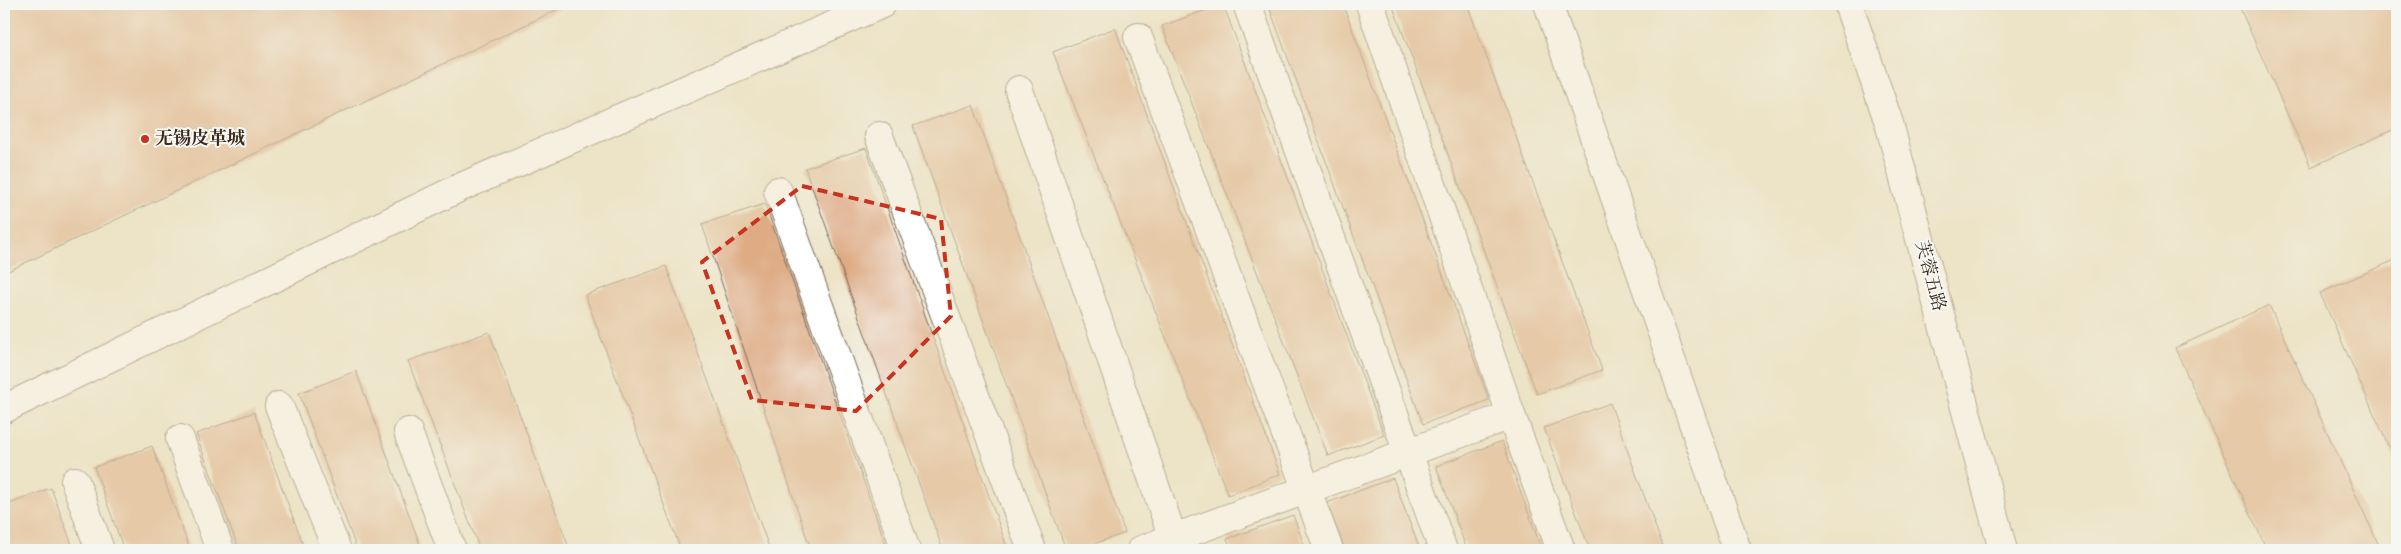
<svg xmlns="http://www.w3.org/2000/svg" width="2401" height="554" font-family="'IM FELL DW Pica','Noto Serif SC',serif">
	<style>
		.building { fill: #deab84 }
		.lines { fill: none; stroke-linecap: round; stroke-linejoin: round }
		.minor-casing { stroke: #796b59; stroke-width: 30 }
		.minor { stroke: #fff; stroke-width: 28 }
		.marked { fill: none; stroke: #c8321e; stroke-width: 4; stroke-dasharray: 10 6; stroke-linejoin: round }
		.poi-dot { fill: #c8321e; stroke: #f6f6f2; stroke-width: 2 }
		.labels { text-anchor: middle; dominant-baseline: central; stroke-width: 4; stroke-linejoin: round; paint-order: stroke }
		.poi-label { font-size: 18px; font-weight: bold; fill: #3b2a1e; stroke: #f6f6f2; text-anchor: start }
		.street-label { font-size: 18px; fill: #3b2a1e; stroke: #f6f6f2 }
	</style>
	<rect width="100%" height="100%" fill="#f6f6f2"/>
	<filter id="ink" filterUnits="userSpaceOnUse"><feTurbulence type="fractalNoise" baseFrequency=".02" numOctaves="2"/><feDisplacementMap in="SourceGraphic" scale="10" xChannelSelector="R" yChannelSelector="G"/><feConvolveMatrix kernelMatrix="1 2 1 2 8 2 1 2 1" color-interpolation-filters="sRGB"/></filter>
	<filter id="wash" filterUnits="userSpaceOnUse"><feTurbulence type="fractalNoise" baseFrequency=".0096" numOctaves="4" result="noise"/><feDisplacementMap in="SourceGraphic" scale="20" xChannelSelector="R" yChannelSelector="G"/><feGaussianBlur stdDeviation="1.12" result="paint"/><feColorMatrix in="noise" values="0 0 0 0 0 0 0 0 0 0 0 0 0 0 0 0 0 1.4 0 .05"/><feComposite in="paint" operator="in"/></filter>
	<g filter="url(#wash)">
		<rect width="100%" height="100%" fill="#ede3c6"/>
		<g id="blocks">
			<g class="building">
				<path d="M4,4H569L4,273Z"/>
				<path d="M1223,4L1384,435L1328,456L1162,26Z"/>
				<path d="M1268,4H1343L1489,400L1423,424Z"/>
				<path d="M1392,4H1467L1602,370L1537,394Z"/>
				<path d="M2238,4H2397V128L2311,167Z"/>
				<path d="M1115,28L1280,474L1228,495L1053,52Z"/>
				<path d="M973,105L1125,533L1076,550H1066L913,126Z"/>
				<path d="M866,148L1008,550H943L805,168Z"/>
				<path d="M765,204L888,550H811L702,224Z"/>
				<path d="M2397,259V465L2320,293Z"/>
				<path d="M666,266L770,550H681L585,295Z"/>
				<path d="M2269,305L2381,550H2267L2175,348Z"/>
				<path d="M489,332L570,550H480L408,361Z"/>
				<path d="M356,371L422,550H357L299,393Z"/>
				<path d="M1610,403L1664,550H1590L1544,428Z"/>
				<path d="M254,412L305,550H239L196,434Z"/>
				<path d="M1502,441L1542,550H1467L1436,466Z"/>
				<path d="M152,446L190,550H124L94,467Z"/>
				<path d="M1393,478L1420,550H1345L1327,503Z"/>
				<path d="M51,488L74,550H9L4,537V506Z"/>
				<path d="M1293,515L1306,550H1232L1227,539Z"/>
			</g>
		</g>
	</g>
	<g filter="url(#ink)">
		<use href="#blocks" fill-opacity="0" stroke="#796b59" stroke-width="1"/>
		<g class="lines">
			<defs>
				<g id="minor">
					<path d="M1247,4L1443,550"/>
					<path d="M1370,4L1511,415L1561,550"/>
					<path d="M1548,4L1737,550"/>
					<path d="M1848,4L1889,123L2003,550"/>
					<path d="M1138,37L1329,550"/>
					<path d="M1019,90L1177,550"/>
					<path d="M879,136L1032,550"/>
					<path d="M778,191L906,550"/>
					<path d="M279,406L337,550"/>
					<path d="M4,409L459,188L882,4"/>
					<path d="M408,432L452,550"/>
					<path d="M180,439L220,550"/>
					<path d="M75,481L100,550"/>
					<path d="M1141,550L1511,415"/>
				</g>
			</defs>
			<use href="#minor" class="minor-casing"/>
			<use href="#minor" class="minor"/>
		</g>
	</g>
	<path d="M0 0H2401V554H0ZM802,186L941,219L951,316L856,411L752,400L702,262Z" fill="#ede3c6" fill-opacity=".55" fill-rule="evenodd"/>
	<path class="marked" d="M802,186L941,219L951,316L856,411L752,400L702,262Z"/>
	<circle class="poi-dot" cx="145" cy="139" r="5"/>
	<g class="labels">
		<g class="poi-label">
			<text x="155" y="139">无锡皮革城</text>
		</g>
		<g class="street-label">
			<text transform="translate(1930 276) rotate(75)">芙蓉五路</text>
		</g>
	</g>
	<rect width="2401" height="554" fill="none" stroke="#f6f6f2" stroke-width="20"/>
</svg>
